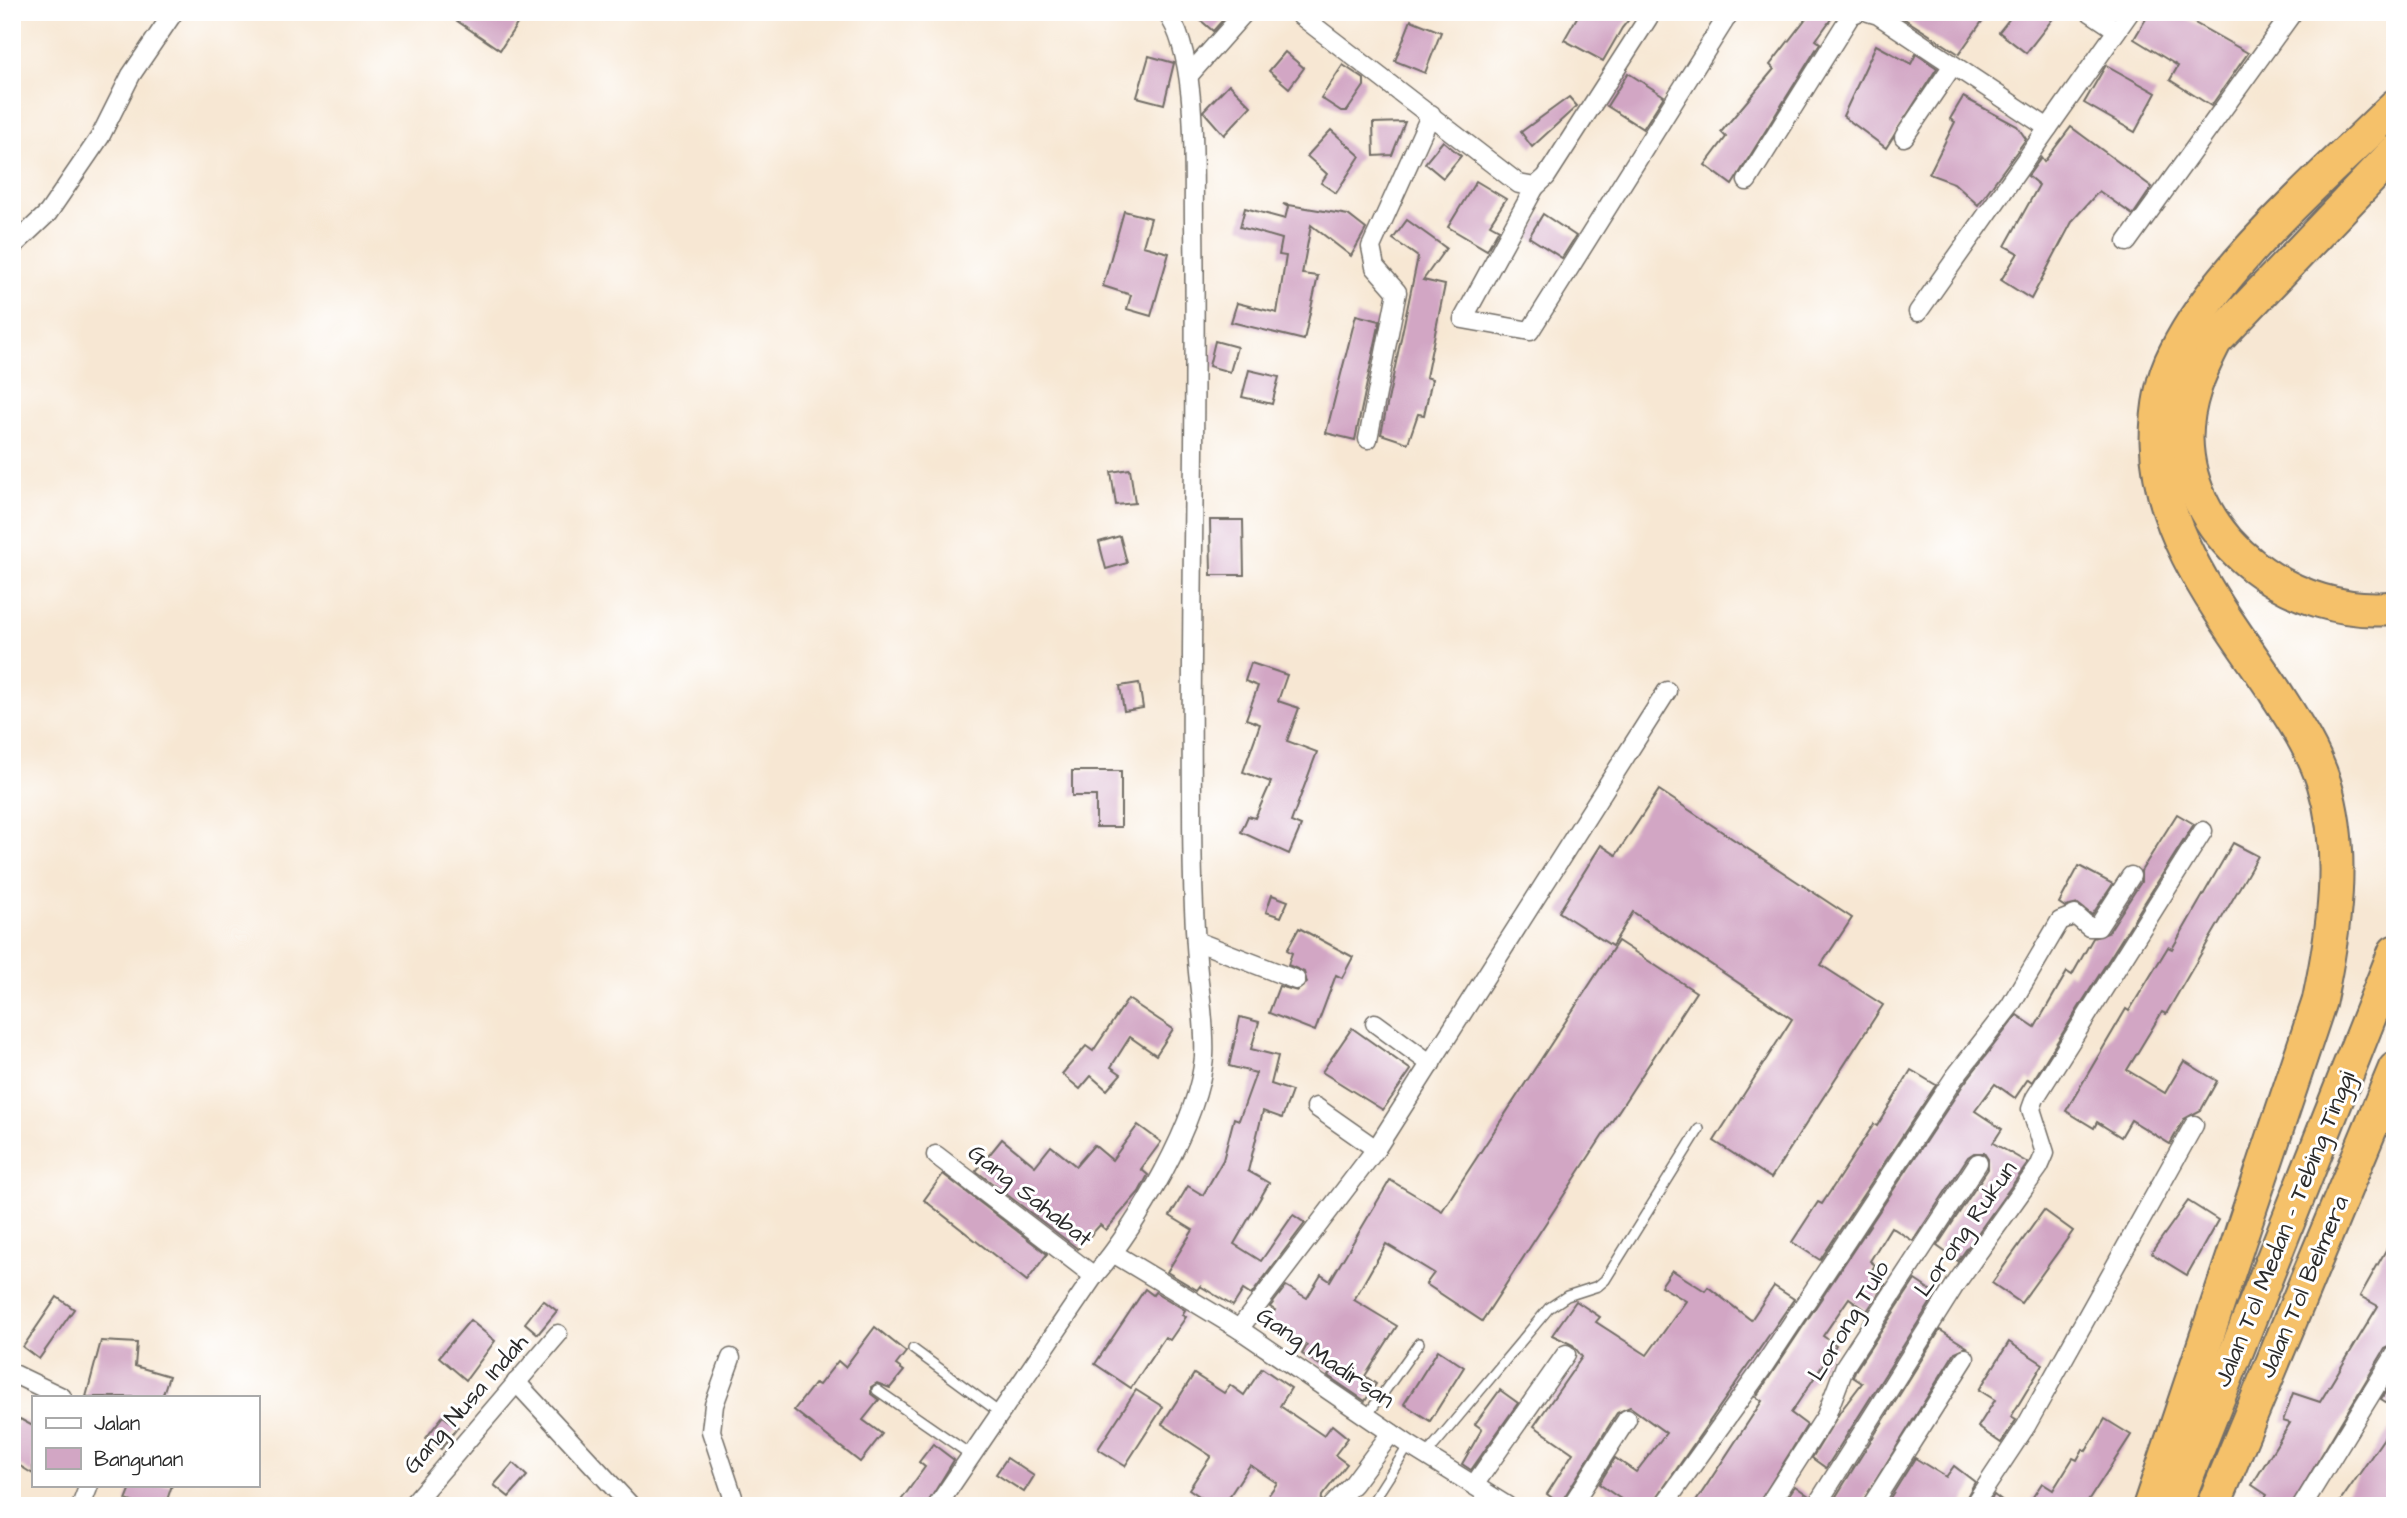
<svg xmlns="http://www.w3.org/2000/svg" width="2407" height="1518" font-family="'Architects Daughter',sans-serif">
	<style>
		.building { fill: #d2a6c4 }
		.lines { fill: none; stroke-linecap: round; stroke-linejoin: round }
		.lane-casing { stroke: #726d66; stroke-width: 12 }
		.street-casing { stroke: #726d66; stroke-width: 21 }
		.highway-casing { stroke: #726d66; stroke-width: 37 }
		.lane { stroke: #fff; stroke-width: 9 }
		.street { stroke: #fff; stroke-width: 18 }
		.highway { stroke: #f5c16b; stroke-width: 33 }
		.labels { text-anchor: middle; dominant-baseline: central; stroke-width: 6; stroke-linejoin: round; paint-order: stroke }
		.street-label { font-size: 24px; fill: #2b2b2b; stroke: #fff }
	</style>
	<rect width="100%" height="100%" fill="#fff"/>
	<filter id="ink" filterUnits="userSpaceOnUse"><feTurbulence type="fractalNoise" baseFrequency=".0143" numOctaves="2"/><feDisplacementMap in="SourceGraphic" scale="14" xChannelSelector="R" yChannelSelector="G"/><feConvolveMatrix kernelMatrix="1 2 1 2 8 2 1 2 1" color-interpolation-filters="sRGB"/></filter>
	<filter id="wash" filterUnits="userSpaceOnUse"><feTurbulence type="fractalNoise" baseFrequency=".00686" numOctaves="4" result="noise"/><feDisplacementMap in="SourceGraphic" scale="28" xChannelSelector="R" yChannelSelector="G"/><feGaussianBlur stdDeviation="1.57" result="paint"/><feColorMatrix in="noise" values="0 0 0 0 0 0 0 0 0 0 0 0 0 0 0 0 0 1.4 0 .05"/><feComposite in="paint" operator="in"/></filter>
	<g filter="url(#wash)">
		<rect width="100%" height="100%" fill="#f7e7d3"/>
		<g id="blocks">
			<g class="building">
				<path d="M444,12H525L500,50Z"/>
				<path d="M1191,12H1230L1213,31Z"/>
				<path d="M1580,12H1635L1622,28L1603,61L1564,40Z"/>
				<path d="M1811,12H1836L1816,40L1820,43L1732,185L1705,165L1726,137L1721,132L1774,69L1770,65Z"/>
				<path d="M1894,12H1967L1983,20L1959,54Z"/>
				<path d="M2015,12H2058L2026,53L1999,32Z"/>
				<path d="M2150,12H2175L2248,53L2211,106L2170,80L2178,66L2134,39Z"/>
				<path d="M1411,20L1441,32L1425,73L1395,61Z"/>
				<path d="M1876,45L1911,64L1916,54L1937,68L1886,148L1843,116Z"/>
				<path d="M1285,52L1304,68L1289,88L1269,71Z"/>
				<path d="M1149,56L1174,63L1164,104L1137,97Z"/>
				<path d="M1343,65L1364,79V86L1347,111H1341L1321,98Z"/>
				<path d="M2106,65L2156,93L2135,132L2084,103Z"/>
				<path d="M1628,73L1664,96L1643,129L1607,106Z"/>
				<path d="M1229,84L1251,106L1224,135L1203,111Z"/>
				<path d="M1569,97L1577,106L1532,147L1521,132Z"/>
				<path d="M1963,97L2017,126L2026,139L1978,205L1954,183L1929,174L1955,122L1950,119Z"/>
				<path d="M1405,122L1392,155L1374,156L1373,123Z"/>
				<path d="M2071,127L2152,187L2133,215L2099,191L2073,220L2031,299L2001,280L2018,253L2005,246L2039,185L2028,176L2041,158L2044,162Z"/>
				<path d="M1331,130L1360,156L1336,193L1321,183L1327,174L1307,156Z"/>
				<path d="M1443,141L1461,156L1443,178L1425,163Z"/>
				<path d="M1476,181L1506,199L1490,224L1499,229L1487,250L1448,227Z"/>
				<path d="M1283,204L1348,215L1366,229L1351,256L1311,225L1302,274L1318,276L1304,340L1231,322L1237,303L1277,313L1286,256L1279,255L1282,239L1240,227L1245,208L1285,219L1288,207Z"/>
				<path d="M1124,211L1151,218L1143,246L1169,253L1151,316L1127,309L1131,295L1103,286Z"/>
				<path d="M1543,214L1576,236L1562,258L1529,237Z"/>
				<path d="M1407,220L1446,248L1423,280L1445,285L1426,377L1432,379L1424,415L1418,414L1408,443L1381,434L1418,257L1393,239Z"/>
				<path d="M1356,315L1380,321L1355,440L1326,433Z"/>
				<path d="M1215,341L1237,347L1230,372L1209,366Z"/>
				<path d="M1249,370L1279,377L1272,404L1242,397Z"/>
				<path d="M1130,469L1135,503L1116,505L1111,472Z"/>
				<path d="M1210,520H1243L1244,575H1211Z"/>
				<path d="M1120,536L1127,563L1106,569L1099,542Z"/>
				<path d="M1251,663L1287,675L1278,701L1299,708L1287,741L1317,752L1291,822L1301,826L1289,854L1241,832L1248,816L1255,818L1271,782L1243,772L1260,724L1246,719L1258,686L1245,681Z"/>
				<path d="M1139,683L1143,708L1124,711L1120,686Z"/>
				<path d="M1072,771H1121V827H1096V796H1072Z"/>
				<path d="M1659,790L1852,918L1821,965L1883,1005L1771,1178L1714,1141L1792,1019L1633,912L1612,946L1559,912L1601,845L1616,855Z"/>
				<path d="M2177,814L2194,824L2032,1082L2028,1079L2015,1098L1995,1084L1975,1111L2002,1129L1993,1143L2028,1163L1958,1261L1937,1246L1988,1169V1159L1984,1153H1974L1968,1157L1913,1241L1891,1227L1870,1261L1875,1265L1870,1273L1885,1284L1867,1311L1849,1298L1823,1336L1836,1345L1791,1413L1807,1425L1757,1506H1693L1762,1401L1756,1397L1963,1085L2017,1015L2035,1027L2067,972L2072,975L2093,938L2108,933L2141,882V871Z"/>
				<path d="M2233,843L2258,856L2166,1014L2162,1012L2127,1070L2165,1093L2184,1061L2217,1081L2201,1110L2184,1119L2170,1144L2131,1120L2121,1137L2097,1122L2094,1128L2066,1111L2126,1009L2129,1011L2168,947L2172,949Z"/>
				<path d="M2079,866L2113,884L2092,915L2078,904L2065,907L2059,903Z"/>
				<path d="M1272,895L1288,901L1281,917L1266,912Z"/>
				<path d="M1299,928L1353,957L1342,978L1336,975L1315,1031L1269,1013L1279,986L1297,991L1307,983L1304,972L1288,965L1292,953L1287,950Z"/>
				<path d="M1618,941L1696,992L1482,1321L1426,1284L1434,1273L1386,1244L1354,1300L1397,1326L1365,1376L1376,1384L1365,1401L1328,1376L1331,1372L1302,1354L1307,1345L1268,1321L1275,1310L1270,1307L1286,1286L1307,1298L1321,1275L1330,1281L1390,1180L1442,1211Z"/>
				<path d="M1128,999L1173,1029L1156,1055L1130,1037L1111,1067L1121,1074L1107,1090L1091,1076L1080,1089L1062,1074L1086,1046L1093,1051Z"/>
				<path d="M1240,1017L1259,1022L1251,1049L1278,1056L1271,1084L1292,1091L1282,1118L1263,1111L1248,1171L1269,1183L1234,1244L1261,1261L1293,1215L1305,1223L1251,1295L1243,1290L1233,1306L1200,1286L1197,1290L1167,1272L1193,1230L1170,1216L1188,1186L1203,1195L1223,1160L1234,1118L1239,1120L1256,1073L1229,1066Z"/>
				<path d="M1352,1028L1411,1070L1383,1110L1322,1072Z"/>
				<path d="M1911,1070L1936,1085L1820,1260L1792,1242L1818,1202L1822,1204L1874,1124L1877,1126Z"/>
				<path d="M1138,1125L1161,1142L1141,1169L1148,1175L1139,1192L1106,1230L1100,1225L1078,1249L976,1171L1002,1139L1035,1166L1051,1146L1076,1166L1094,1145L1112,1160Z"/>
				<path d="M943,1174L1047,1254L1027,1281L924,1200Z"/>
				<path d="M2188,1201L2218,1220L2187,1275L2151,1253Z"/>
				<path d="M2044,1210L2073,1231L2021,1303L1992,1283Z"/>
				<path d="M2395,1234V1344L2385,1349L2291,1506H2260L2267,1495L2252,1485L2290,1423L2283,1421L2293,1393L2320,1402L2378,1306L2360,1296Z"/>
				<path d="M1672,1270L1705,1291L1708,1287L1751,1320L1774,1286L1794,1299L1651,1506H1631L1599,1484L1615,1458L1636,1472L1666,1433L1630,1407L1617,1413L1560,1504L1547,1494L1573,1453L1534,1426L1582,1357L1573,1345L1552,1335L1576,1301L1600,1317L1596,1322L1647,1355L1686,1301L1661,1286Z"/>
				<path d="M1915,1280L1936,1294L1826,1468L1812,1458L1840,1412L1862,1383L1853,1377L1855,1371Z"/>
				<path d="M1145,1289L1153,1295L1155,1292L1185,1310L1182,1315L1186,1317L1170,1340L1165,1337L1131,1388L1095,1364Z"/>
				<path d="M57,1297L74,1309L39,1359L23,1347Z"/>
				<path d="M543,1300L557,1311L538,1334L525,1323Z"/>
				<path d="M470,1320L495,1341L466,1380L439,1357Z"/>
				<path d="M875,1327L906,1352L896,1365L904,1371L890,1388L877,1383L871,1387V1394L879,1400L863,1420L882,1434L860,1462L794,1410L815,1383L819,1385L838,1361L845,1367Z"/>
				<path d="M1940,1330L1967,1347L1955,1352L1860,1506H1830Z"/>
				<path d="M101,1341L137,1343L135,1366L169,1376L162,1397H86Z"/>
				<path d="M2009,1342L2043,1364L2011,1417L2016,1420L2001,1443L1978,1427L1995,1400L1979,1390Z"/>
				<path d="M1438,1350L1464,1367L1430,1421L1404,1404Z"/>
				<path d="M1262,1368L1291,1388L1280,1406L1324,1436L1332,1425L1348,1438L1335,1455L1347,1464L1322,1496L1321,1506H1261L1277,1483L1250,1465L1223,1506H1214L1189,1489L1211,1456L1162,1424L1194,1374L1224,1393L1230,1385L1244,1395Z"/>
				<path d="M2395,1377V1408L2381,1399Z"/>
				<path d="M1136,1390L1163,1407L1125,1466L1098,1449Z"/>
				<path d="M1500,1390L1518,1403L1471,1470L1462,1464L1482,1429L1475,1424Z"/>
				<path d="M443,1416L458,1427L441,1449L426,1438Z"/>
				<path d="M20,1419L33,1426V1474L12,1461V1432Z"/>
				<path d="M2105,1419L2131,1435L2085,1506H2027L2042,1483L2053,1490L2073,1458L2077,1460L2083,1449L2086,1451Z"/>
				<path d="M2395,1422V1506H2337L2360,1473Z"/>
				<path d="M933,1444L954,1460L926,1506H897L925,1467L919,1462Z"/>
				<path d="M1007,1458L1034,1476L1024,1492L996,1474Z"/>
				<path d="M1915,1458L1946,1477L1954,1466L1975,1482L1962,1506H1885Z"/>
				<path d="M513,1463L527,1476L509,1497L494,1485Z"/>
				<path d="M132,1485H172L165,1506H143L126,1500Z"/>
				<path d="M1795,1486L1809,1496L1805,1506H1782Z"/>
				<path d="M1994,1495L2008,1506H1987Z"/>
			</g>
		</g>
	</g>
	<g filter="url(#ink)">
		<use href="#blocks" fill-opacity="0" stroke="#726d66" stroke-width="2"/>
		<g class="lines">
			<defs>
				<g id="lane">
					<path d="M913,1349L1000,1413"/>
					<path d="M877,1390L971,1455"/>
					<path d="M1366,1417L1419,1343"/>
					<path d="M1426,1455L1549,1308L1567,1296L1598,1286L1605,1280L1699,1129"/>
					<path d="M1370,1506L1409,1445"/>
				</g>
				<g id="street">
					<path d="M1296,12L1519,184L1535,187L1546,177L1652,12"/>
					<path d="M1868,12L1878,15L2048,128"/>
					<path d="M2090,12L2117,30"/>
					<path d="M1190,74L1245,12"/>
					<path d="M1904,137L1953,65"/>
					<path d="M1747,181L1851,15L1858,12"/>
					<path d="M1535,187L1463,319L1530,331L1730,12"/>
					<path d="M2127,242L2293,12"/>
					<path d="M12,247L48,213L100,137L131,75L174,12"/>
					<path d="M1918,312L2130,12"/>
					<path d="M1368,439L1397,292L1375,267L1371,247L1431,114"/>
					<path d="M1196,941L1296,980"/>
					<path d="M1375,1023L1431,1064"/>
					<path d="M1316,1107L1376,1149"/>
					<path d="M936,1155L1094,1276"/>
					<path d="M1113,1253L1239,1329L1409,1445L1507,1506"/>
					<path d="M1239,1329L1376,1149L1667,691"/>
					<path d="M731,1358L714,1405L711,1431L736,1506"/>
					<path d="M12,1373L62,1397"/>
					<path d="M516,1382L631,1506"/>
					<path d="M1474,1485L1566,1354"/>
					<path d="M81,1506L89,1485"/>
					<path d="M411,1506L558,1334"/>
					<path d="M937,1506L1094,1276C1136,1227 1199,1122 1204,1057C1206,1026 1199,991 1197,960C1193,908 1192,855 1192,803C1190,609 1197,416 1194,222C1193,168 1199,53 1166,12"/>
					<path d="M1332,1506L1353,1484L1391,1433"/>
					<path d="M1571,1506L1627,1419"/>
					<path d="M1663,1506L1761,1370L1954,1078L2010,1006L2060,921L2075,915L2089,927H2098L2131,876"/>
					<path d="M1768,1506L1826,1416L1845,1366L1978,1163"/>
					<path d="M1816,1506L1957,1282L2039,1167L2045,1153L2031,1109L2035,1098L2203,831"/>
					<path d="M1871,1506L1965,1358"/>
					<path d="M1973,1506L2026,1426L2194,1125"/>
					<path d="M2302,1506L2395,1355"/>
				</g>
				<g id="highway">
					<path d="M2395,152L2215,341C2199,372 2186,403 2186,438C2188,543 2296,619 2395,608"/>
					<path d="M2150,1506L2319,1002C2334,930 2346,855 2324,783C2313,749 2293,720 2274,690C2223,614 2159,536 2157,441C2157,412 2162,379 2175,354C2220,263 2323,178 2395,106"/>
					<path d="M2175,1506L2395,952"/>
					<path d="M2213,1506L2395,1069"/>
				</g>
			</defs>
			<use href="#lane" class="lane-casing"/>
			<use href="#street" class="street-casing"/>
			<use href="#highway" class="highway-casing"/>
			<use href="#lane" class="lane"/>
			<use href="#street" class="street"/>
			<use href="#highway" class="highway"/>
		</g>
	</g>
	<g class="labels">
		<g class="street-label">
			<text transform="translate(1030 1196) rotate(38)">Gang Sahabat</text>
			<text transform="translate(1966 1229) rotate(-55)">Lorong Rukun</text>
			<text transform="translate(2285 1229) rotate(-68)">Jalan Tol Medan - Tebing Tinggi</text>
			<text transform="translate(2304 1287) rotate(-67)">Jalan Tol Belmera</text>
			<text transform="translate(1849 1321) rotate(-59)">Lorong Tulo</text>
			<text transform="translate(1325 1358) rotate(34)">Gang Madirsan</text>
			<text transform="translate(466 1404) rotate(-49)">Gang Nusa Indah</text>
		</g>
	</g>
	<rect width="2407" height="1518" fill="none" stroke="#fff" stroke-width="42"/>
	<rect x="32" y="1396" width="228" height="91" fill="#ffffff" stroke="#aaaaaa" stroke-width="2"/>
	<rect x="46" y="1418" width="35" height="10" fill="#ffffff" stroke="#aaaaaa" stroke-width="2"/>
	<text x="94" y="1430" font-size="21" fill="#2b2b2b">Jalan</text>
	<rect x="46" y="1448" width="35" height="21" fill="#d2a6c4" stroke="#aaaaaa" stroke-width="2"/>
	<text x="94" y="1466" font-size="21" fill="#2b2b2b">Bangunan</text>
</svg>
